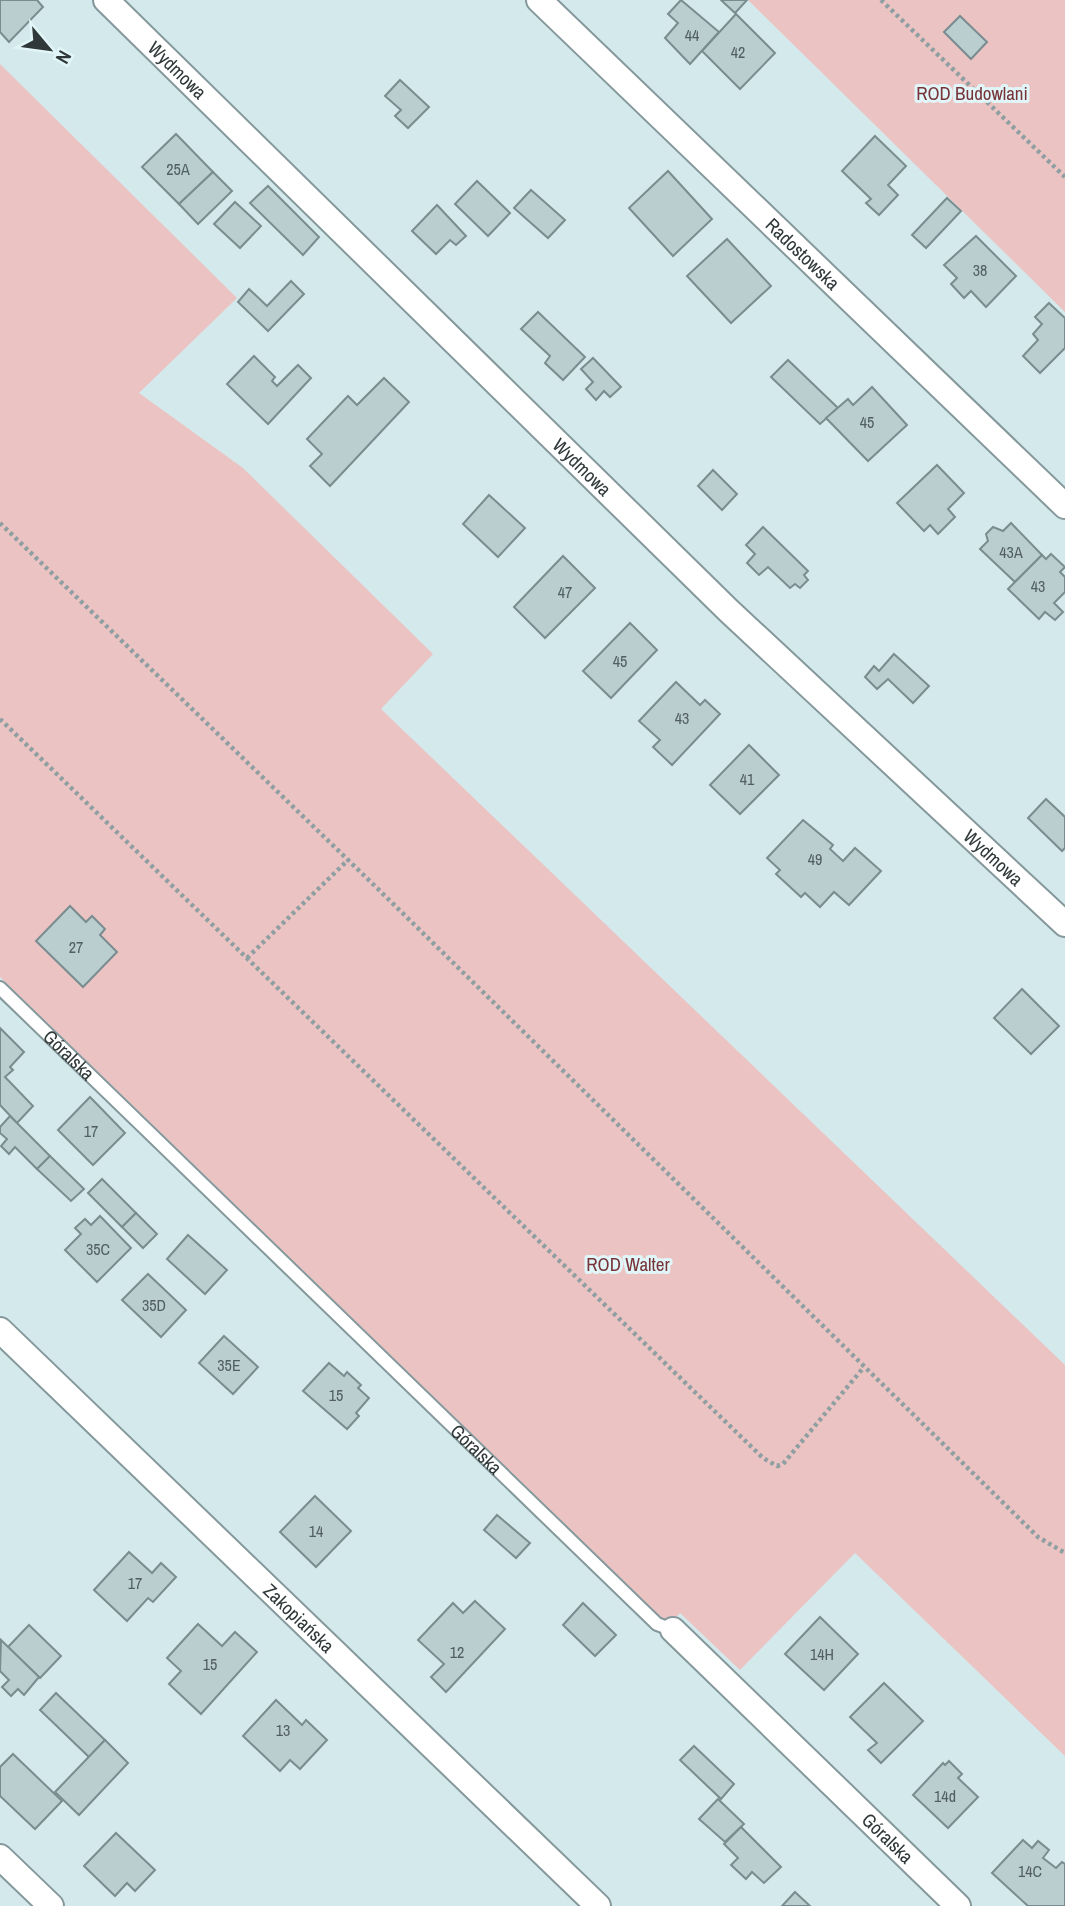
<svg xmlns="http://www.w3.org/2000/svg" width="1065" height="1906" font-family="'Archivo Narrow',sans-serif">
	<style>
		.green { fill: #ebc3c3 }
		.building { fill: #baced0; stroke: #798c8f; stroke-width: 2 }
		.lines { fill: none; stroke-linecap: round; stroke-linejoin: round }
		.service-casing { stroke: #85989b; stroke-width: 16 }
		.minor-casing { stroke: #85989b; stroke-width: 28 }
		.path { stroke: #8f9fa1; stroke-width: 4.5; stroke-dasharray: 3.5 3.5; stroke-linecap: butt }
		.service { stroke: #fff; stroke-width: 12 }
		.minor { stroke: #fff; stroke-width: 24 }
		.labels { text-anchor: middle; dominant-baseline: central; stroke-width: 6; stroke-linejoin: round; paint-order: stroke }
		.number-label { font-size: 16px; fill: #525e5f }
		.street-label { font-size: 19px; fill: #303839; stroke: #e1f6f8 }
		.park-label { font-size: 19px; fill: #773338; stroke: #e1f6f8 }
	</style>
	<rect width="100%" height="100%" fill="#d4e9eb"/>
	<g class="green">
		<path d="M748,0H1065V312Z"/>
		<path d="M0,64L237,298L139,393L243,468L433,654L381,709L1065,1365V1756L855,1553L740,1670L680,1613L669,1625L0,977Z"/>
	</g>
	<g class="building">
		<path d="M0,0H37L43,7L9,42L0,32Z"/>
		<path d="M681,0L719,32L690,64L665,38L678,23L668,14Z"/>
		<path d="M721,0H747L735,13Z"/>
		<path d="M736,14L775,53L740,89L702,51Z"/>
		<path d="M960,16L987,42L971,59L944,32Z"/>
		<path d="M400,80L429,107L408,128L395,116L401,110L385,96Z"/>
		<path d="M176,134L213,172L179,204L142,167Z"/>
		<path d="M875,136L906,166L888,185L898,195L879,215L866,203L871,199L842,171Z"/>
		<path d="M668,171L712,219L673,256L629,208Z"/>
		<path d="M213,172L232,191L198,224L179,204Z"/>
		<path d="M477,181L510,213L488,236L455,204Z"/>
		<path d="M268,186L319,237L303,255L250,203Z"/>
		<path d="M531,190L565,220L548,238L514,208Z"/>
		<path d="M947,198L961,211L926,248L912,235Z"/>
		<path d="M235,202L261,226L240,248L214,224Z"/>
		<path d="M437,205L466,236L456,245L450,240L436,254L412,231Z"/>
		<path d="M976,236L1016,276L986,307L971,291L964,298L951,284L957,278L944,265Z"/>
		<path d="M727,239L771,286L731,323L687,276Z"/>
		<path d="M291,281L304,294L268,331L238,302L249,289L267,306Z"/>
		<path d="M1049,303L1065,318V348L1040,373L1023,356L1038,340L1033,334L1042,324L1035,317Z"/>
		<path d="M538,312L585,357L563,380L545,363L550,356L521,329Z"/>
		<path d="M254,356L275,377L272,381L277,386L298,365L311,378L268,424L227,384Z"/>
		<path d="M593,358L621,387L610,397L604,391L596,400L586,389L593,382L581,369Z"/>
		<path d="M788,360L838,408L820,424L771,377Z"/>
		<path d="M384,378L409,402L330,486L310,466L322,454L307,439L348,396L357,405Z"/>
		<path d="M872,387L907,425L868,461L826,418L848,399L853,405Z"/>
		<path d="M937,465L964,493L948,509L955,517L938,534L930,525L924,531L897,503Z"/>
		<path d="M713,470L737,494L722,510L698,486Z"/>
		<path d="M489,495L525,528L498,557L463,524Z"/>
		<path d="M1011,523L1042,555L1015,582L980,549L988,541L986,534L993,527L1003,531Z"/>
		<path d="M763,527L808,571L804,575L808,580L800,588L795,584L790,588L768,567L759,575L747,563L755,554L746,545Z"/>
		<path d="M1051,554L1065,567L1060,572L1065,577V592L1054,603L1063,612L1055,620L1045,612L1039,619L1008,589L1042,555L1046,559Z"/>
		<path d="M563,556L595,588L545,638L514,607Z"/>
		<path d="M630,623L657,650L611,698L583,671Z"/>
		<path d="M894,654L929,686L913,703L888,679L877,689L865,677L874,666L879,671Z"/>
		<path d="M676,682L700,705L705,700L720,714L672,765L653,747L660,740L639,721Z"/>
		<path d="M749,745L779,775L740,814L710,785Z"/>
		<path d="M1046,799L1065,817V848L1062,851L1028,818Z"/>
		<path d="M803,820L833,845L830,849L843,861L855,848L881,871L849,905L834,892L820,907L805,893L801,897L776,874L780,870L767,858Z"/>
		<path d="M70,906L86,922L92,916L105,929L100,935L117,952L83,987L36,941Z"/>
		<path d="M1022,989L1059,1026L1031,1054L994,1018Z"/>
		<path d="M0,1028L24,1052L10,1067L13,1070L5,1077L33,1106L17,1123L0,1105Z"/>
		<path d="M90,1097L125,1133L93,1165L58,1130Z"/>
		<path d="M10,1116L50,1156L37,1169L15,1147L9,1154L1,1146L7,1139L0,1133V1127Z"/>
		<path d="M50,1156L84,1189L71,1201L37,1169Z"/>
		<path d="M102,1179L136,1213L122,1227L88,1193Z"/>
		<path d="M136,1213L157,1234L143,1248L122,1227Z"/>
		<path d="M100,1216L131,1248L97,1282L65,1250L81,1234L75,1228L85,1219L91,1225Z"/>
		<path d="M188,1235L227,1270L205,1294L167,1259Z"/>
		<path d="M148,1274L186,1310L161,1337L122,1300Z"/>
		<path d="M224,1336L258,1367L233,1394L199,1363Z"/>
		<path d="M329,1363L344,1376L347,1372L361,1385L358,1388L369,1398L356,1413L359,1416L347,1429L303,1391Z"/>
		<path d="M315,1496L351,1531L316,1567L280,1532Z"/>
		<path d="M497,1515L530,1543L516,1558L484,1530Z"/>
		<path d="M129,1552L152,1573L161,1563L176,1577L153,1602L148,1598L127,1621L94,1590Z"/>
		<path d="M475,1601L505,1629L446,1692L431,1677L444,1664L418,1640L453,1603L463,1613Z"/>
		<path d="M583,1603L616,1635L595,1656L563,1625Z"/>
		<path d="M820,1617L858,1654L824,1690L785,1654Z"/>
		<path d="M198,1624L222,1646L235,1632L257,1652L201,1714L169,1684L181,1671L167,1658Z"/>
		<path d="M29,1625L61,1656L40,1678L8,1647Z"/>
		<path d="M1,1640L39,1677L24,1695L18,1689L11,1696L2,1687L9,1680L0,1671Z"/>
		<path d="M884,1683L923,1721L881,1763L868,1750L877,1743L850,1717Z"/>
		<path d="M56,1693L105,1740L89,1757L40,1710Z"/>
		<path d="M276,1700L302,1725L306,1720L327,1740L300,1769L290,1760L280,1771L243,1736Z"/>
		<path d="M105,1740L128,1763L79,1815L55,1792Z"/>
		<path d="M694,1746L734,1784L721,1799L680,1760Z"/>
		<path d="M13,1754L62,1801L35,1829L0,1796V1767Z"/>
		<path d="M949,1761L962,1774L958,1778L978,1797L948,1828L913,1795L943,1763L945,1765Z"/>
		<path d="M718,1799L744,1824L725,1842L699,1819Z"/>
		<path d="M741,1827L781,1867L764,1883L752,1872L746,1879L731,1865L738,1858L724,1844Z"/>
		<path d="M116,1833L155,1870L135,1891L127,1883L115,1896L84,1866Z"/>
		<path d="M1023,1840L1032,1848L1038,1841L1049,1850L1043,1858L1056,1868L1062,1862L1065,1864V1906H1028L992,1873Z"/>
		<path d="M795,1892L810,1906H782Z"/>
	</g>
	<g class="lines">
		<defs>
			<g id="service">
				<path id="s1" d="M0,988L657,1624L673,1630"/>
			</g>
			<g id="minor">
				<path id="s2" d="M106,0L729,611L1065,924"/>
				<path id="s3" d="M539,0L1065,506"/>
				<path id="s4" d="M0,1330L598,1906"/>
				<path id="s5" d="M673,1630L958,1906"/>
				<path d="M0,1857L51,1906"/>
			</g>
		</defs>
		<use href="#service" class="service-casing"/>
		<use href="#minor" class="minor-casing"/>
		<g class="path">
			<path d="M881,0L1065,177"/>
			<path d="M0,523L377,888L1038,1537L1065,1553"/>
			<path d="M0,719L763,1458L777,1466L783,1464L864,1367"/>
			<path d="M247,958L348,860"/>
		</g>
		<use href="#service" class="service"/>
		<use href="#minor" class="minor"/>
	</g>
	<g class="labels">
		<g class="number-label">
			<text x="692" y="35">44</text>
			<text x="738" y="52">42</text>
			<text x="178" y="169">25A</text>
			<text x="980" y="270">38</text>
			<text x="867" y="422">45</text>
			<text x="1011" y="552">43A</text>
			<text x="1038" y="586">43</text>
			<text x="565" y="592">47</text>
			<text x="620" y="661">45</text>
			<text x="682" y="718">43</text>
			<text x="747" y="779">41</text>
			<text x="815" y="859">49</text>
			<text x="76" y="947">27</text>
			<text x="91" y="1131">17</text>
			<text x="98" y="1249">35C</text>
			<text x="154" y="1305">35D</text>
			<text x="229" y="1365">35E</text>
			<text x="336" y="1395">15</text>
			<text x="316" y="1531">14</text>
			<text x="135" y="1583">17</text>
			<text x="457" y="1652">12</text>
			<text x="822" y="1654">14H</text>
			<text x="210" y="1664">15</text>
			<text x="283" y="1730">13</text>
			<text x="945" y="1796">14d</text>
			<text x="1030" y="1871">14C</text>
		</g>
		<g class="street-label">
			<text stroke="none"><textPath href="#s2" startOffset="100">Wydmowa</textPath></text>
			<text stroke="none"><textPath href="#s3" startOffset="366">Radostowska</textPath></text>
			<text stroke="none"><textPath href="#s2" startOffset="667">Wydmowa</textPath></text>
			<text stroke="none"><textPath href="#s2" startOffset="1234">Wydmowa</textPath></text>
			<text stroke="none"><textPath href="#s1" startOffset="96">Góralska</textPath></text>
			<text stroke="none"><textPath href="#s1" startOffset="663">Góralska</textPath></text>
			<text stroke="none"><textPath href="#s4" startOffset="415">Zakopiańska</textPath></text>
			<text stroke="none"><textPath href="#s5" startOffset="299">Góralska</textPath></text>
		</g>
		<g class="park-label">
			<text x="972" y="93">ROD Budowlani</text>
			<text x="628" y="1264">ROD Walter</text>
		</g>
	</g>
	<g transform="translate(49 49) rotate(119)" stroke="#e1f6f8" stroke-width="5" paint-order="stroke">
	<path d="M0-5L12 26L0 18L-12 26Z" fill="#303839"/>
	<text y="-10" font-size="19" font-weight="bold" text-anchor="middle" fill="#303839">N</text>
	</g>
</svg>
